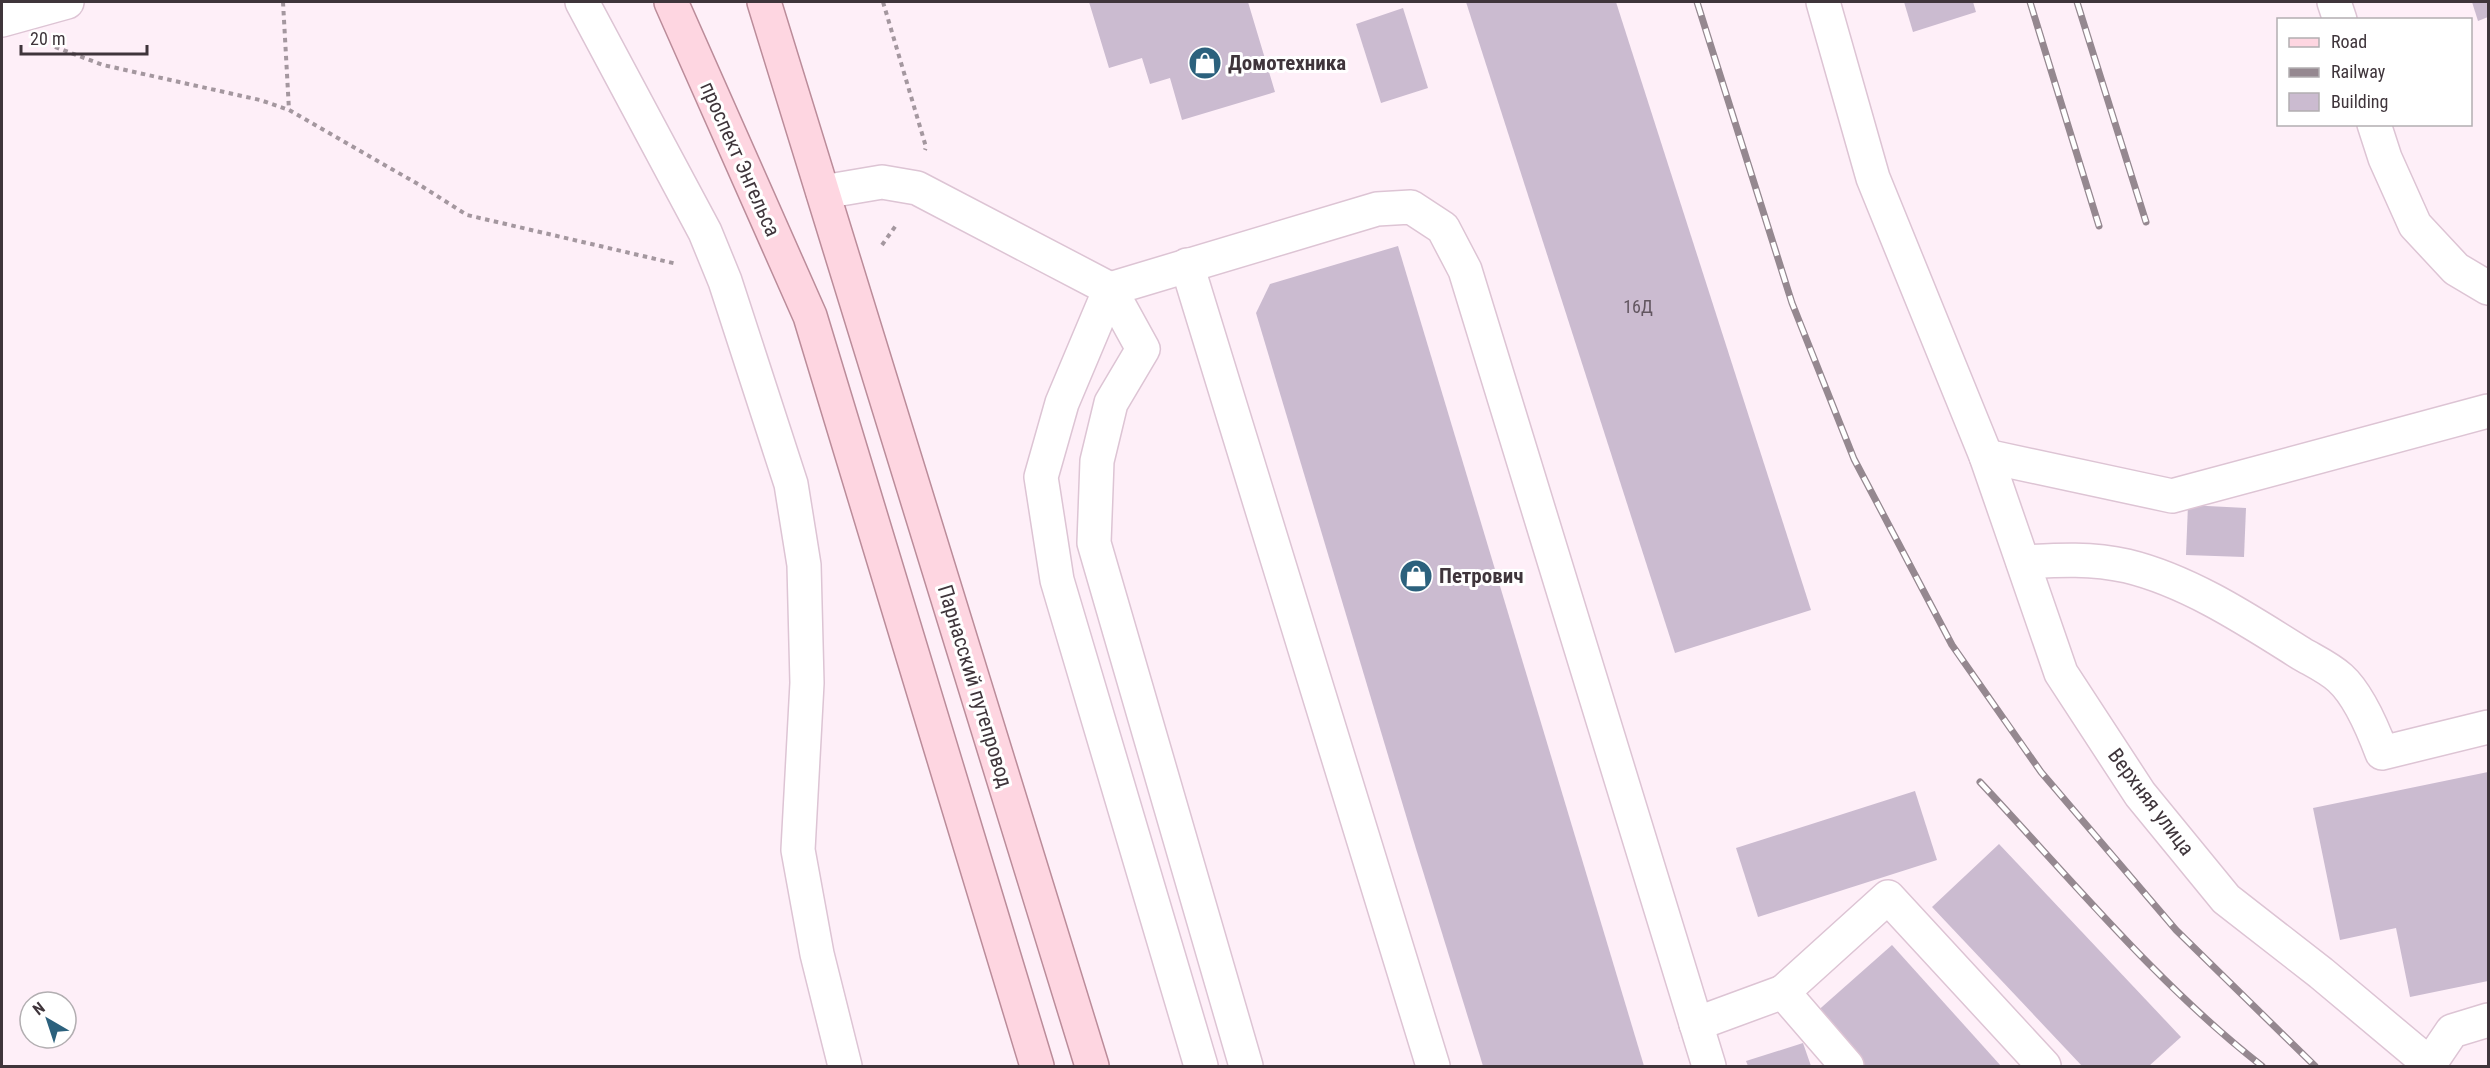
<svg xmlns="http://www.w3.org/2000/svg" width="2490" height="1068" font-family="'Roboto Condensed',sans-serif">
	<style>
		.building { fill: #cbbbd0 }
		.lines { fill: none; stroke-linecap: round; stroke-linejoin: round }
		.minor-casing { stroke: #ddc4d4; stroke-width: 36 }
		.major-casing { stroke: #bb8c9a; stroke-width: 36 }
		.path { stroke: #a4979f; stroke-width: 4; stroke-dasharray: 4.5 4.5; stroke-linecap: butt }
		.minor { stroke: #fff; stroke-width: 33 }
		.major { stroke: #fed6e1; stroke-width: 33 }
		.rail-casing { stroke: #958890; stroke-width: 7 }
		.rail { stroke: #fff; stroke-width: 4.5; stroke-dasharray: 14; stroke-linecap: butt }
		.labels { text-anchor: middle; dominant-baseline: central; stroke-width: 6; stroke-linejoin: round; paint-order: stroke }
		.number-label { font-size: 18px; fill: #625660 }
		.poi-label { font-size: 21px; font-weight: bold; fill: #3f353b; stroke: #fff; text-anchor: start }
		.street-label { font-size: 21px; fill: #3f353b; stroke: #fff }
	</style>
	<rect width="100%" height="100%" fill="#feeff8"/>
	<g class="building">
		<path d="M1089,2H1248L1275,92L1182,120L1170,78L1150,84L1142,58L1109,68Z"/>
		<path d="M1466,2H1616L1811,610L1675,653Z"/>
		<path d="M1904,2H1973L1976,12L1913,32Z"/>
		<path d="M2472,2H2488V17L2478,21Z"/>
		<path d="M1403,8L1428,88L1381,103L1356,24Z"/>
		<path d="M1398,246L1644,1066H1483L1413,839L1256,313L1270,284Z"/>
		<path d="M2188,505L2246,508L2244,557L2186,555Z"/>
		<path d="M2488,772V981L2410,997L2396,928L2340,940L2313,808Z"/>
		<path d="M1915,791L1937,860L1758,917L1736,848Z"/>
		<path d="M1999,844L2181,1037L2149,1066H2082L1932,907Z"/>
		<path d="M1892,945L2001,1066H1860L1814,1014Z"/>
		<path d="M1803,1043L1811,1066H1748L1746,1061Z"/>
	</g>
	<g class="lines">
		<defs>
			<g id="minor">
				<path d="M582,2L705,232L725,281L791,484L804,565L807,683L798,850L817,954L845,1066"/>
				<path d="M1823,2L1873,178L1986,456L2061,673L2140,794L2226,899L2321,973L2432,1066"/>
				<path d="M2334,2L2340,20"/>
				<path d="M2,20L67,2"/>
				<path d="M2374,124L2385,158L2415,225L2456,269L2488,288"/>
				<path d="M823,192L882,182L917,188L1110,289L1062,403L1041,477L1057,580L1201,1066"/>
				<path d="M1187,265L1433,1066"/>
				<path d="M1986,456L2172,496L2488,411"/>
				<path d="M2023,562C2058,560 2092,558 2127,566C2189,581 2248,620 2302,654C2314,661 2329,668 2340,678C2359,695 2373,729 2382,753L2488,727"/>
				<path d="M1696,1024L1783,992"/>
				<path d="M2429,1065L2452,1031L2488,1020"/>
				<path d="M1246,1066L1094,543L1097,461L1111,403L1143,349L1110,289L1377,209L1411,207L1443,228L1465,270L1709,1066"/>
				<path d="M1847,1066L1783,992L1888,897L2044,1066"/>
			</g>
			<g id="major">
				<path d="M671,2L810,316L1037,1066"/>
				<path d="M764,2L1092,1066"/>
			</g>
		</defs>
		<use href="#minor" class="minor-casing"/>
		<use href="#major" class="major-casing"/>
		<g class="path">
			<path d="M283,2L289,110"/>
			<path d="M883,2L926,147L925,150"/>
			<path d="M55,47L103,65L260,100L289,110L423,187L467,215L677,264"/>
			<path d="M882,245L897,224"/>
		</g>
		<use href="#minor" class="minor"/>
		<use href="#major" class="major"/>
		<defs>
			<g id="rail">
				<path d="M1697,2L1792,303L1854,459L1952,645L2041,772L2176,930L2315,1066"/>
				<path d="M2030,2L2099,226"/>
				<path d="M2077,2L2146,222"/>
				<path d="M1980,782C2071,879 2157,984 2262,1066"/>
			</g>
		</defs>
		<use href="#rail" class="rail-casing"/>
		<use href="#rail" class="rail"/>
	</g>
	<defs>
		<symbol id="shop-disc" viewBox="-11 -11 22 22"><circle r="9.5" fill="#2c617d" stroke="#fff"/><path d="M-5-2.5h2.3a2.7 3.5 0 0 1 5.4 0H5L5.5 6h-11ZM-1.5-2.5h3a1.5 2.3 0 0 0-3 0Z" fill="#fff"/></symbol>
	</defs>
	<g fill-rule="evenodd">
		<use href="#shop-disc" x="1186" y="44" width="38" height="38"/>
		<use href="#shop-disc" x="1397" y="557" width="38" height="38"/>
	</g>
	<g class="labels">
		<g class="number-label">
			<text x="1638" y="306">16Д</text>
		</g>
		<g class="poi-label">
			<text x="1228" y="63">Домотехника</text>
			<text x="1439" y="576">Петрович</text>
		</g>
		<g class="street-label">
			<text transform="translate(740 159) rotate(66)">проспект Энгельса</text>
			<text transform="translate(975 686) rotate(73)">Парнасский путепровод</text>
			<text transform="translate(2151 802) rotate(53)">Верхняя улица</text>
		</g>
	</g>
	<rect width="2490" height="1068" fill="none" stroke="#3f353b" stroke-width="6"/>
	<rect x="2277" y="18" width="195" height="108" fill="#ffffff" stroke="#b2aeb1" stroke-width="1.5"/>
	<rect x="2289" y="38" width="30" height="9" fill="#fed6e1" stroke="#b2aeb1" stroke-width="1.5"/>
	<text x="2331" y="48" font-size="18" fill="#3f353b">Road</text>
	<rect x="2289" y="68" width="30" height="9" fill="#958890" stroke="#b2aeb1" stroke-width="1.5"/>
	<text x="2331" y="78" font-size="18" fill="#3f353b">Railway</text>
	<rect x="2289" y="93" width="30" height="18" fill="#cbbbd0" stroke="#b2aeb1" stroke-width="1.5"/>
	<text x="2331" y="108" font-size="18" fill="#3f353b">Building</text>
	<g transform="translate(48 1020) rotate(321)"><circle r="28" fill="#ffffff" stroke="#b2aeb1" stroke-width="1.5"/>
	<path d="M0-4.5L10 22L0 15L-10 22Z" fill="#2c617d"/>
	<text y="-9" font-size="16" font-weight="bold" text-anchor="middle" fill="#3f353b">N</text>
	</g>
	<path d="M21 45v9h126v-9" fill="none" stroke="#3f353b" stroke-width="3"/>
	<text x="30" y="45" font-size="18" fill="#3f353b" stroke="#ffffff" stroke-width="4.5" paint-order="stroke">20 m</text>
</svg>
